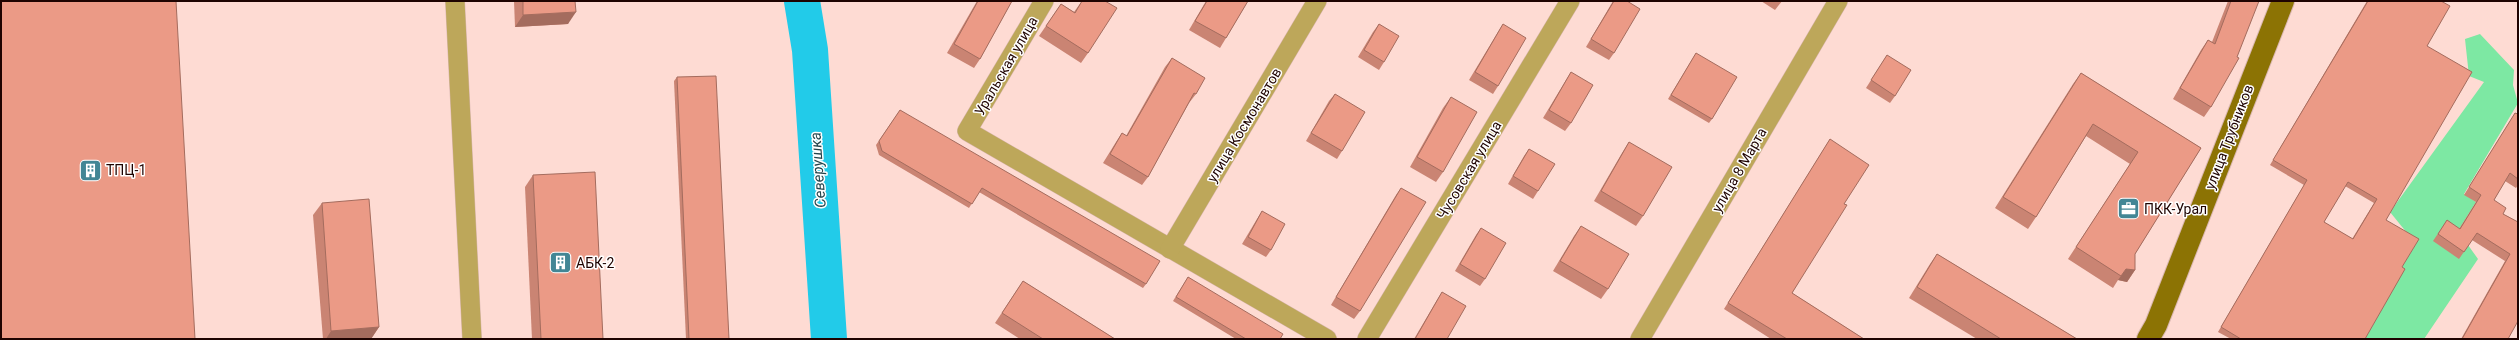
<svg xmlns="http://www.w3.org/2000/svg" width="2519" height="340" font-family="Roboto,sans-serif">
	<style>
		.green { fill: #7de8a3 }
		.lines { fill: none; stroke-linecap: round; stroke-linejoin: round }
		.river { stroke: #22cbe9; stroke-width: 36 }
		.street-casing { stroke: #dab8b1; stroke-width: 20 }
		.primary-casing { stroke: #dab8b1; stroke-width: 24 }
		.street { stroke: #bda75a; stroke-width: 19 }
		.primary { stroke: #8c7304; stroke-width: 22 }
		.wall { fill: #ca8473; fill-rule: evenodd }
		.shaded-wall { fill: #a46c5e }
		.building { fill: #eb9a86; stroke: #a46c5e; fill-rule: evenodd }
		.labels { text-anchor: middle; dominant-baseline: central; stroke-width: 3; stroke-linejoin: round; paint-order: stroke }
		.street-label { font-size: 14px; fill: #1e0301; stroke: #fff }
		.poi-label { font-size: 14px; fill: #1e0301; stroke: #fff; text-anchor: start }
		.water-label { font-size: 15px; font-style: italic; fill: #25444b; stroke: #fff }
	</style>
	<rect width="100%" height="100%" fill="#fedbd3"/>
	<path class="green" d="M2480,34L2514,70L2513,85L2518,103L2464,194L2476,202L2458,231L2478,259L2424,339H2365L2402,273L2403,265L2416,244L2390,212L2484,82L2469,76L2465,39Z"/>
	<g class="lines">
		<path class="river" d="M802,1L810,50L829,339"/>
		<defs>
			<g id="street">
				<path d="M455,1L472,339"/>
				<path d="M1044,1L967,131L1327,339"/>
				<path d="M1170,249L1317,1"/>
				<path d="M1367,339L1570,1"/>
				<path d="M1640,339L1838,1"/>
			</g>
			<path id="primary" d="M2148,339L2156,325L2283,1"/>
		</defs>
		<use href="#street" class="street-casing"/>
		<use href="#primary" class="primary-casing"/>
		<use href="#street" class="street"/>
		<use href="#primary" class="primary"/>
	</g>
	<g class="wall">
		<path d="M514,1H575L568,24L515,27Z"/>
		<path d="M977,1H1012L980,59L974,68L947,53Z"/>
		<path d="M1082,1H1105L1088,53L1081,63L1039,36L1061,4L1074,12Z"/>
		<path d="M1206,1H1248L1226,38L1220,48L1189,30Z"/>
		<path d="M1613,1H1627L1614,53L1609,60L1586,47Z"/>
		<path d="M1761,1H1782L1775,10Z"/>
		<path d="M2228,1H2259L2211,107L2204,117L2173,99L2201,50L2208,40L2212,42Z"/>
		<path d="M2367,1H2441L2427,46L2386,220L2402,267L2365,339H2231L2218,332L2304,185L2270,165ZM2345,186L2374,203L2352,239L2324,222Z"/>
		<path d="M1379,24L1384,62L1379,70L1358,57L1373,32Z"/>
		<path d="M1503,24L1498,86L1493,94L1469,80L1498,32Z"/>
		<path d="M1696,53L1712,119L1709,123L1668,99Z"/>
		<path d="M1887,55L1895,96L1890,103L1866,88Z"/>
		<path d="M1172,58L1196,94L1189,103L1148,177L1142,185L1103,163L1116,142L1122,133L1126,136L1165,67Z"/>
		<path d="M1571,72V123L1565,131L1543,118L1566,80Z"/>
		<path d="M2081,73L2201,148L2135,254V270L2127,282L2118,280L2113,288L2068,259L2130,164L2086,136L2036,217L2028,229L1995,208L2073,84Z"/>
		<path d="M677,77L729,339H686L674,81Z"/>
		<path d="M1335,94L1342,151L1337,159L1306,141L1329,101Z"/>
		<path d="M1451,97L1443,172L1436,182L1410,167L1443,108Z"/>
		<path d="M900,110L1146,284L1143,288L979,192L969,208L879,155L876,145Z"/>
		<path d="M2515,113L2518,114V185L2516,188L2505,181L2494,200L2503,214L2518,222L2508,339H2461L2505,261L2472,240L2459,259L2433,241L2447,220L2459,229L2476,202L2464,195Z"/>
		<path d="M1830,139L1844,204L1792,293L1864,339H1771L1724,309Z"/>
		<path d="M1629,142L1643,216L1636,226L1594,201L1622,153Z"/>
		<path d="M1529,149L1538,191L1533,199L1508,184L1524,156Z"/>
		<path d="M533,175L603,339H532L525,187Z"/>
		<path d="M1401,188L1360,311L1354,319L1331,305L1396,195Z"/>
		<path d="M322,203L379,327L371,339H323L313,215Z"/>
		<path d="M1262,211L1271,250L1266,257L1242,244L1257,219Z"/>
		<path d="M1581,226L1608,289L1601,299L1553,271L1574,236Z"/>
		<path d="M1481,228L1485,279L1480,286L1455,271L1476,235Z"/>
		<path d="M1937,254L2077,339H1977L1909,298L1930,264Z"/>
		<path d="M1188,277L1280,339H1236L1173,301Z"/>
		<path d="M1023,281L1115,339H1020L995,323Z"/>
		<path d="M1442,292L1447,339H1414L1437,300Z"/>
	</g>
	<g class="shaded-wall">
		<path d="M576,12L568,24L515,27L523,15Z"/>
		<path d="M2126,269L2135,270L2127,282L2118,280Z"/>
		<path d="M379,327L371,339H326L331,331Z"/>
	</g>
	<g class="building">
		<path d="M1,1H176L195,339H1Z"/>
		<path d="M523,1H575L576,12L523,15Z"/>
		<path d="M978,1H1012L980,59L954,44Z"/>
		<path d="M1082,1H1105L1117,8L1088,53L1046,26L1061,4L1075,13Z"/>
		<path d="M1207,1H1248L1226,38L1195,21Z"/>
		<path d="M1614,1H1627L1640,9L1614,53L1591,39Z"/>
		<path d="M2231,1H2259L2237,57L2239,58L2211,107L2180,88L2208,40L2215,44Z"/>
		<path d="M2368,1H2441L2450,6L2427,46L2472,72L2386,220L2419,239L2402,267L2405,269L2365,339H2241L2221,327L2307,180L2273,160ZM2348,182L2377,199L2353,239L2324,222Z"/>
		<path d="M1379,24L1399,36L1384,62L1364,50Z"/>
		<path d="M1503,24L1526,38L1498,86L1475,72Z"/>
		<path d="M1696,53L1737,77L1712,119L1671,95Z"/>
		<path d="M1887,55L1911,70L1895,96L1871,80Z"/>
		<path d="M1172,58L1205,78L1196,94L1194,93L1148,177L1110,154L1122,133L1127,136Z"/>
		<path d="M1571,72L1593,85L1571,123L1549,110Z"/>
		<path d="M2081,73L2201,148L2135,254V270L2126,269L2121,276L2076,247L2138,152L2093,124L2036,217L2003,197Z"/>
		<path d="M716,76L729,339H689L677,77Z"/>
		<path d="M1335,94L1365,112L1342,151L1311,133Z"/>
		<path d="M1451,97L1477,112L1443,172L1417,157Z"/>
		<path d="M900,110L1160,261L1146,284L982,188L972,204L882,151L879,141Z"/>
		<path d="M2515,113L2518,114V179L2510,173L2494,200L2506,208L2503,214L2518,222V321L2508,339H2462L2510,254L2477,233L2464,252L2438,234L2447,220L2460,229L2481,195L2469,187Z"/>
		<path d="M1830,139L1869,165L1844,204L1847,205L1792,293L1864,339H1787L1728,303Z"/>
		<path d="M1629,142L1672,167L1643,216L1601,191Z"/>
		<path d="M1529,149L1555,164L1538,191L1513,176Z"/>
		<path d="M595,172L603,339H541L533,175Z"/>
		<path d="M1401,188L1426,202L1360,311L1336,297Z"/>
		<path d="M369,199L379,327L331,331L322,203Z"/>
		<path d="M1262,211L1285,224L1271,250L1248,237Z"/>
		<path d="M1581,226L1629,254L1608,289L1560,261Z"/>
		<path d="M1481,228L1506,243L1485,279L1460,264Z"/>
		<path d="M1937,254L2077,339H2001L1917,287Z"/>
		<path d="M1188,277L1283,334L1280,339H1246L1176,297Z"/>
		<path d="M1023,281L1115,339H1043L1002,313Z"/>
		<path d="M1442,292L1466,306L1447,339H1415Z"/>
	</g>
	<defs>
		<symbol id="building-square" viewBox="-11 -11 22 22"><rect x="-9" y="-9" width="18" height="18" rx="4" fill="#428695" stroke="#fff"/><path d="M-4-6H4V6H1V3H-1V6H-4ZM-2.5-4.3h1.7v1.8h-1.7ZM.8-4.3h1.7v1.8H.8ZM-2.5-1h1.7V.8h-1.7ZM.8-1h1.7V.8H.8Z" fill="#fff"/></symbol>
		<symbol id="office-square" viewBox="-11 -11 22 22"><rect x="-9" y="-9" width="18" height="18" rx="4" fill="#428695" stroke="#fff"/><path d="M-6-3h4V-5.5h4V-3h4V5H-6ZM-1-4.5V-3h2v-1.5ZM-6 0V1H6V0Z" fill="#fff"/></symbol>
	</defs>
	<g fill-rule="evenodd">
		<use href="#building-square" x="78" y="158" width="25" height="25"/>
		<use href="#office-square" x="2116" y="196" width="25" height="25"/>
		<use href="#building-square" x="548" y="250" width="25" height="25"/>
	</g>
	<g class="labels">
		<g class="street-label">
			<text transform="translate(1006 66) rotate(-60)">Уральская улица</text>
			<text transform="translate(1244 125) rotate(-59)">улица Космонавтов</text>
			<text transform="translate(2229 137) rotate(-69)">улица Трубников</text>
			<text transform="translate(1469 170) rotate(-59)">Чусовская улица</text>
			<text transform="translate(1739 170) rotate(-60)">улица 8 Марта</text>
		</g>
		<g class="poi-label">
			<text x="106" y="170">ТПЦ-1</text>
			<text x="2144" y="209">ПКК-Урал</text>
			<text x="576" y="263">АБК-2</text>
		</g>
		<g class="water-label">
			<text transform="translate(818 170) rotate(-94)">Северушка</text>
		</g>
	</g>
	<rect width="2519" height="340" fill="none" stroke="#1e0301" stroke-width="4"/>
</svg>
